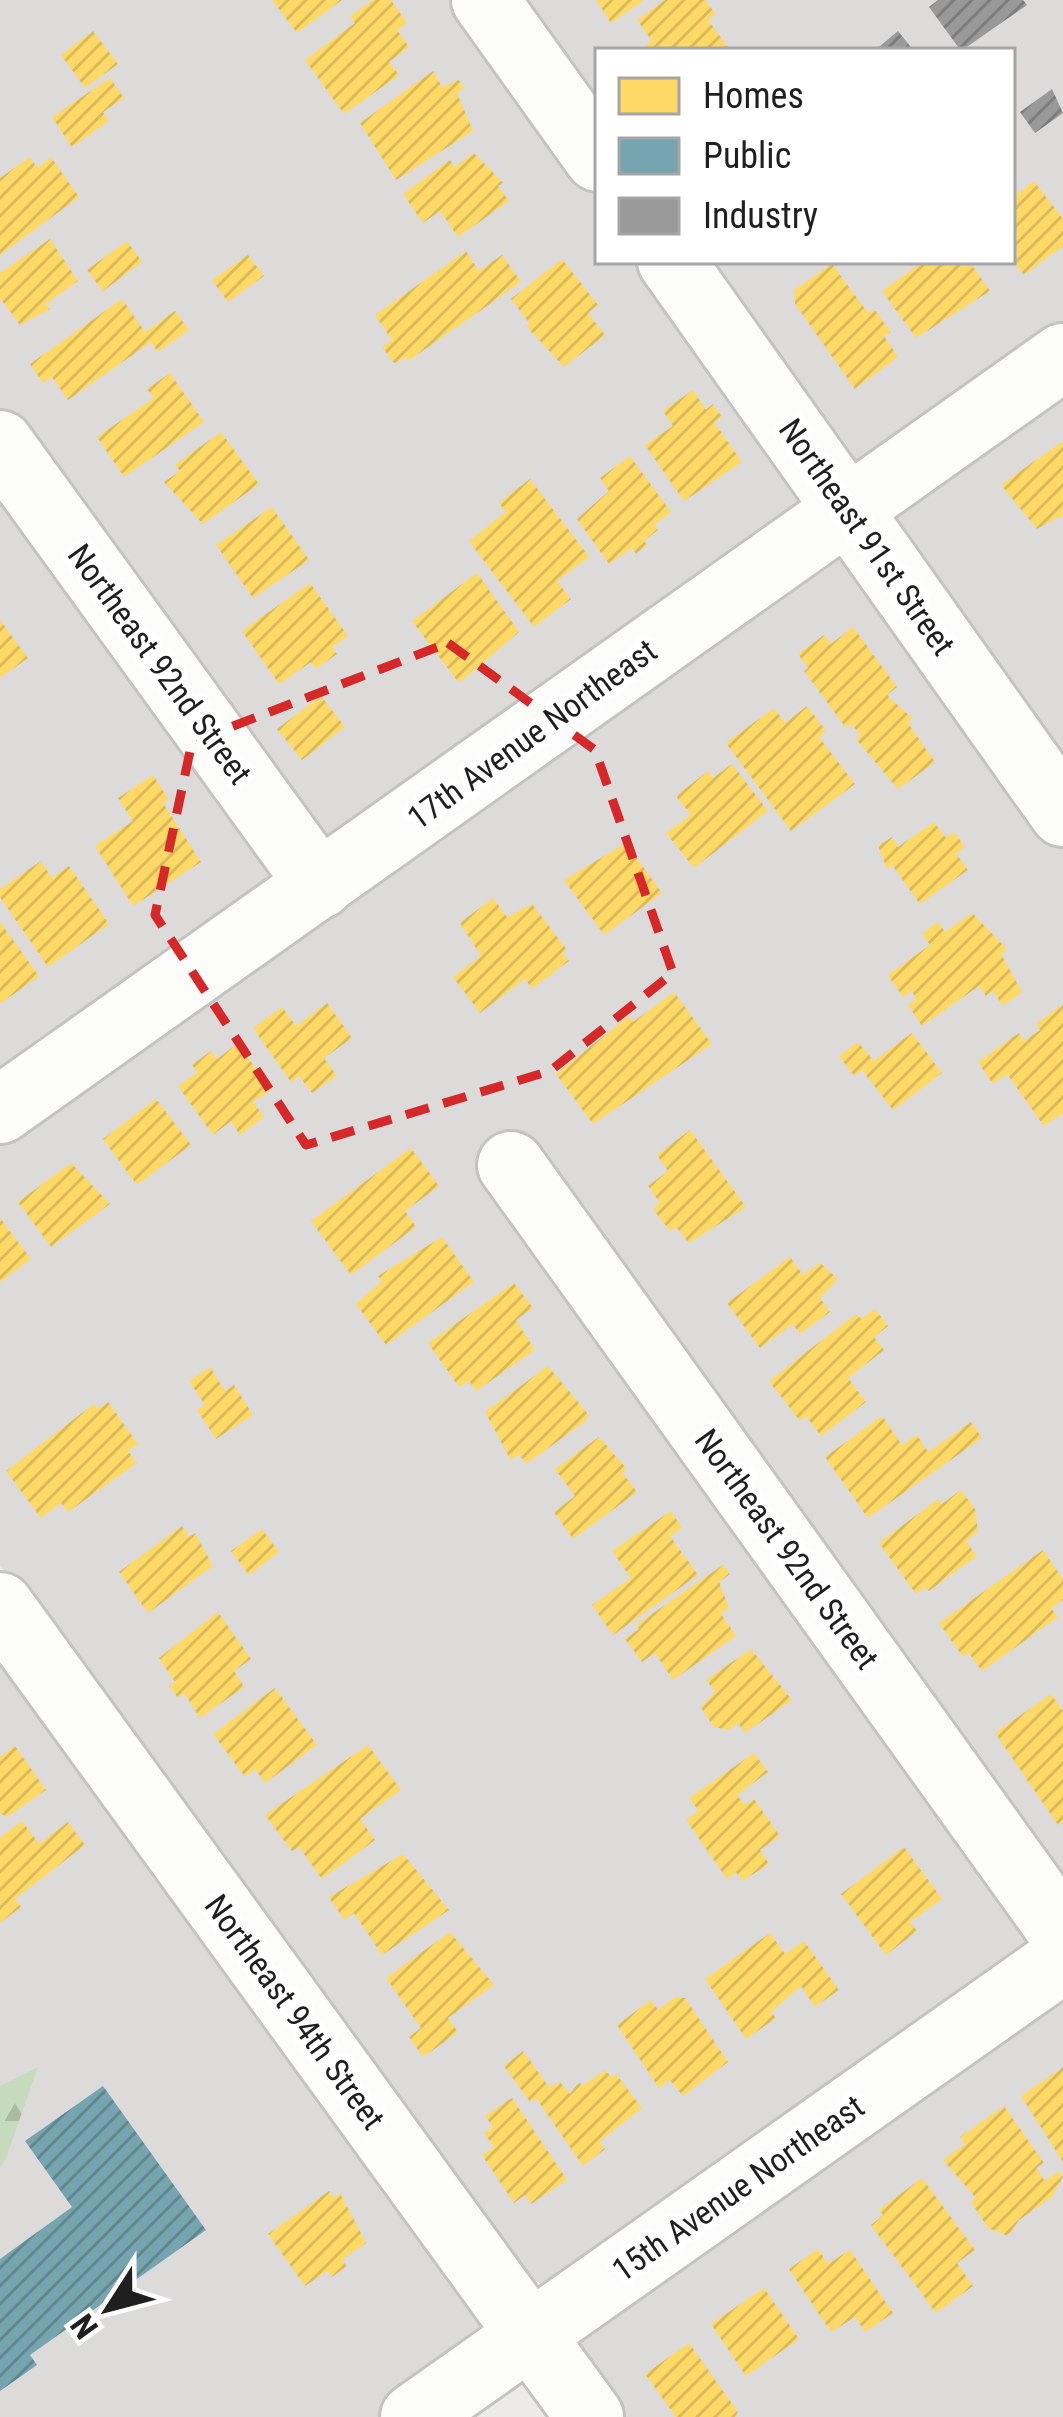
<svg xmlns="http://www.w3.org/2000/svg" width="1063" height="2417" font-family="'Roboto Condensed',sans-serif">
	<style>
		.residential { fill: #dcdbd9; fill-rule: evenodd }
		.forest { fill: url(#forest-firs) }
		.homes { fill: url(#homes-hatch) }
		.public { fill: url(#public-hatch) }
		.industry { fill: url(#industry-hatch) }
		.lines { fill: none; stroke-linecap: round; stroke-linejoin: round }
		.minor-casing { stroke: #c4c3c2; stroke-width: 72 }
		.minor { stroke: #fcfcfb; stroke-width: 66 }
		.marked { fill: none; stroke: #d62828; stroke-width: 9; stroke-dasharray: 24 15; stroke-linejoin: round }
		.labels { text-anchor: middle; dominant-baseline: central; stroke-width: 12; stroke-linejoin: round; paint-order: stroke }
		.street-label { font-size: 33px; fill: #1f1f1f; stroke: #fff }
	</style>
	<defs>
		<pattern id="forest-firs" width="22" height="20" patternUnits="userSpaceOnUse" patternTransform="scale(3)"><rect width="22" height="20" fill="#c6dabd"/><path d="M5 1l3.5 6h-7zM16 11l3.5 6h-7z" fill="#aabba2"/></pattern>
		<pattern id="homes-hatch" width="6" height="6" patternUnits="userSpaceOnUse" patternTransform="scale(3)"><rect width="6" height="6" fill="#ffd966"/><path d="M-1 1l2-2M0 6l6-6M5 7l2-2" fill="none" stroke="#daba58"/></pattern>
		<pattern id="public-hatch" width="6" height="6" patternUnits="userSpaceOnUse" patternTransform="scale(3)"><rect width="6" height="6" fill="#76a5af"/><path d="M-1 1l2-2M0 6l6-6M5 7l2-2" fill="none" stroke="#60868e"/></pattern>
		<pattern id="industry-hatch" width="6" height="6" patternUnits="userSpaceOnUse" patternTransform="scale(3)"><rect width="6" height="6" fill="#999"/><path d="M-1 1l2-2M0 6l6-6M5 7l2-2" fill="none" stroke="#7c7c7c"/></pattern>
	</defs>
	<rect width="100%" height="100%" fill="#edebe7"/>
	<g class="residential">
		<path d="M0,0H1063V1929L545,2286L523,2274L0,1565ZM598,51H1012V261H598Z"/>
		<path d="M0,1632L484,2321L465,2355L377,2417H0Z"/>
		<path d="M1063,1993V2417H617L581,2363L579,2339Z"/>
	</g>
	<path class="forest" d="M38,2067L6,2158L0,2167V2086Z"/>
	<g class="homes">
		<path d="M272,0H342L297,33Z"/>
		<path d="M373,0H391L407,23L397,30L409,47L389,62L399,75L344,114L305,60L355,23L350,16Z"/>
		<path d="M596,0H644L611,23Z"/>
		<path d="M665,0H705L716,14L708,20L728,47L638,51L652,41L637,20Z"/>
		<path d="M93,31L118,64L85,88L61,55Z"/>
		<path d="M433,71L442,87L459,80L464,88L457,93L473,131L396,180L360,123Z"/>
		<path d="M110,78L124,98L103,112L109,121L72,147L52,117Z"/>
		<path d="M474,153L503,183L498,186L509,201L458,237L440,211L423,223L403,194L450,160L455,167Z"/>
		<path d="M30,157L37,168L51,157L79,197L0,255V178Z"/>
		<path d="M1034,181L1063,219V246L1024,275L1012,260V198Z"/>
		<path d="M50,239L78,281L46,304L50,309L20,325L0,298V273Z"/>
		<path d="M127,241L142,262L103,291L87,270Z"/>
		<path d="M466,251L479,271L502,255L521,282L408,361L405,357L395,364L382,347L392,340L375,315Z"/>
		<path d="M248,255L264,276L228,302L212,280Z"/>
		<path d="M562,259L598,305L588,313L605,335L564,367L527,327L530,324L511,299Z"/>
		<path d="M924,261H969L990,291L916,338L882,291Z"/>
		<path d="M832,264L868,313L874,309L891,332L884,336L898,357L855,389L795,304L794,290Z"/>
		<path d="M122,299L145,332L175,311L189,330L158,352L151,342L68,400L52,377L43,383L30,364Z"/>
		<path d="M170,373L204,422L124,477L97,437L154,398L147,389Z"/>
		<path d="M693,390L706,410L713,404L722,417L714,422L742,462L684,501L645,445L673,426L663,411Z"/>
		<path d="M221,432L259,484L203,524L164,482L180,471L175,465Z"/>
		<path d="M1063,441V515L1037,529L1001,485Z"/>
		<path d="M630,456L671,512L654,525L658,530L644,541L647,545L636,554L632,548L609,564L577,519L609,491L600,478Z"/>
		<path d="M530,479L589,557L557,581L571,599L534,627L469,541L506,512L499,503Z"/>
		<path d="M272,507L309,560L253,598L216,545Z"/>
		<path d="M477,573L519,632L459,683L412,621Z"/>
		<path d="M310,583L348,636L332,647L337,654L316,669L311,662L279,684L242,631Z"/>
		<path d="M0,620L28,658L0,678Z"/>
		<path d="M853,627L897,687L887,695L913,719L908,723L935,762L898,789L856,739L861,736L852,724L846,728L804,671L808,668L798,654L824,635L831,644Z"/>
		<path d="M321,696L345,727L302,760L277,729Z"/>
		<path d="M807,706L826,731L819,737L855,784L791,831L726,743L774,708L785,723Z"/>
		<path d="M732,764L768,811L694,868L666,833L691,815L676,796L708,771L713,778Z"/>
		<path d="M153,775L169,800L163,803L201,862L133,906L95,846L133,821L118,798Z"/>
		<path d="M934,822L946,838L954,832L965,847L956,853L968,870L920,904L892,865L887,869L878,846L892,837L898,847Z"/>
		<path d="M626,843L662,893L604,935L564,880Z"/>
		<path d="M41,861L52,878L69,866L109,924L48,967L0,897V889Z"/>
		<path d="M493,898L507,917L532,904L567,950L562,953L569,961L532,989L525,979L480,1013L453,977L481,956L460,923Z"/>
		<path d="M972,913L1007,949L1001,954L1022,992L1003,1006L993,991L986,996L979,986L922,1026L908,1005L916,999L912,991L903,997L888,975L930,945L922,934L938,922L945,932Z"/>
		<path d="M0,922L39,976L0,1004Z"/>
		<path d="M674,992L712,1044L593,1124L556,1074L629,1016L633,1022Z"/>
		<path d="M327,1003L352,1038L324,1058L337,1076L312,1093L299,1076L291,1082L253,1028L282,1007L296,1026Z"/>
		<path d="M1063,1004V1113L1044,1126L1007,1074L993,1084L978,1062L1019,1033L1024,1041L1040,1030L1036,1024Z"/>
		<path d="M912,1033L942,1073L893,1110L862,1070L854,1076L839,1056L858,1042L874,1061Z"/>
		<path d="M238,1043L271,1090L253,1102L264,1117L240,1135L231,1121L213,1135L178,1086L198,1072L192,1065L211,1051L217,1059Z"/>
		<path d="M156,1099L191,1145L137,1185L103,1139Z"/>
		<path d="M690,1130L746,1207L689,1243L676,1227L670,1231L653,1209L660,1203L648,1186L668,1171L657,1155Z"/>
		<path d="M411,1148L439,1186L405,1211L416,1227L351,1275L311,1221Z"/>
		<path d="M71,1163L110,1204L51,1247L18,1202Z"/>
		<path d="M0,1218L31,1259L0,1282Z"/>
		<path d="M442,1237L474,1282L386,1345L356,1304L382,1281L378,1276Z"/>
		<path d="M790,1257L803,1275L820,1263L838,1279L820,1298L830,1312L800,1334L793,1324L760,1348L727,1303Z"/>
		<path d="M514,1283L533,1308L516,1320L535,1350L476,1391L469,1381L459,1387L428,1343Z"/>
		<path d="M875,1309L888,1326L874,1337L884,1350L848,1378L866,1402L821,1436L806,1416L800,1421L769,1381L856,1314L861,1319Z"/>
		<path d="M548,1366L588,1414L586,1421L526,1464L519,1454L511,1460L485,1412Z"/>
		<path d="M210,1367L225,1391L234,1385L253,1415L216,1439L197,1410L205,1405L189,1381Z"/>
		<path d="M108,1402L138,1444L128,1451L137,1463L68,1512L61,1503L41,1518L6,1471L94,1404L98,1409Z"/>
		<path d="M882,1416L902,1445L917,1435L928,1452L971,1422L982,1438L868,1518L825,1457Z"/>
		<path d="M599,1437L627,1469L622,1472L637,1492L573,1539L554,1512L575,1496L555,1469Z"/>
		<path d="M961,1490L975,1509L978,1532L966,1541L977,1556L929,1591L925,1587L916,1594L879,1543L938,1499L942,1504Z"/>
		<path d="M671,1511L682,1528L670,1536L698,1575L613,1635L592,1605L631,1578L612,1551Z"/>
		<path d="M182,1526L189,1537L195,1533L213,1566L148,1613L119,1572Z"/>
		<path d="M262,1529L279,1552L249,1575L231,1551Z"/>
		<path d="M1043,1550L1063,1579V1600L1051,1608L1058,1617L982,1671L968,1652L963,1657L939,1623Z"/>
		<path d="M723,1565L730,1574L719,1582L729,1608L721,1614L736,1636L673,1680L655,1653L642,1662L625,1639L639,1629L636,1625Z"/>
		<path d="M218,1612L251,1659L234,1671L244,1687L200,1718L184,1693L178,1698L169,1686L175,1682L159,1658Z"/>
		<path d="M751,1649L792,1700L745,1733L738,1723L729,1730L714,1727L701,1708L715,1691L706,1680Z"/>
		<path d="M275,1688L317,1745L265,1783L255,1769L245,1777L213,1734Z"/>
		<path d="M1051,1694L1063,1711V1821L1058,1825L995,1733Z"/>
		<path d="M368,1745L401,1790L360,1819L375,1840L322,1879L299,1847L292,1851L265,1815Z"/>
		<path d="M15,1746L46,1790L7,1817L0,1813V1757Z"/>
		<path d="M754,1753L768,1772L737,1795L745,1805L754,1799L780,1836L760,1850L769,1864L742,1881L736,1872L727,1879L686,1820L699,1811L689,1798Z"/>
		<path d="M22,1821L39,1844L68,1822L85,1845L15,1899L21,1907L0,1923V1838Z"/>
		<path d="M904,1847L942,1899L910,1922L917,1931L886,1955L841,1894Z"/>
		<path d="M403,1854L449,1910L382,1955L354,1913L344,1920L329,1897Z"/>
		<path d="M450,1932L494,1985L448,2018L458,2032L423,2057L409,2037L421,2028L386,1978Z"/>
		<path d="M770,1933L785,1954L804,1941L839,1990L815,2007L801,1986L771,2012L776,2018L746,2039L705,1979Z"/>
		<path d="M675,1997L685,1998L728,2062L683,2096L670,2080L659,2088L617,2025L651,2000L658,2010Z"/>
		<path d="M523,2051L549,2087L560,2082L570,2094L579,2082L582,2086L605,2070L611,2077L616,2074L642,2108L599,2142L605,2149L583,2166L536,2098L530,2102L504,2066Z"/>
		<path d="M1063,2067V2162L1021,2096Z"/>
		<path d="M512,2098L567,2180L531,2204L525,2195L514,2203L482,2155L494,2147L484,2133L493,2127L485,2116Z"/>
		<path d="M1004,2106L1044,2163L1036,2168L1045,2181L1059,2171L1063,2177L1052,2197L1019,2220L1008,2236L988,2228L971,2202L976,2198L943,2160L965,2144L960,2137Z"/>
		<path d="M922,2178L975,2250L957,2263L973,2286L936,2313L871,2225L883,2215L879,2210Z"/>
		<path d="M329,2191L333,2197L340,2193L366,2243L342,2260L347,2266L332,2277L327,2271L305,2286L268,2234Z"/>
		<path d="M818,2249L828,2264L850,2250L893,2313L865,2332L855,2317L831,2332L789,2269Z"/>
		<path d="M764,2288L799,2339L746,2376L711,2324Z"/>
		<path d="M689,2343L738,2412L735,2417H676L645,2374Z"/>
	</g>
	<path class="public" d="M103,2086L206,2230L30,2355L37,2365L0,2391V2259L72,2207L25,2141Z"/>
	<g class="industry">
		<path d="M938,0H1023L1027,5L961,51L929,7Z"/>
		<path d="M898,31L914,51H874Z"/>
		<path d="M1052,89L1063,113L1035,133L1020,112Z"/>
	</g>
	<g class="lines">
		<defs>
			<g id="minor">
				<path d="M485,0L598,158"/>
				<path d="M671,261L1063,813"/>
				<path d="M0,444L320,885"/>
				<path d="M0,1110L1063,357"/>
				<path d="M511,1165L1063,1933"/>
				<path d="M0,1606L590,2417"/>
				<path d="M414,2417L1063,1959"/>
			</g>
		</defs>
		<use href="#minor" class="minor-casing"/>
		<use href="#minor" class="minor"/>
	</g>
	<path class="marked" d="M448,643L595,750L673,973L550,1071L306,1145L155,915L192,742Z"/>
	<g class="labels">
		<g class="street-label">
			<text transform="translate(867 537) rotate(55)">Northeast 91st Street</text>
			<text transform="translate(160 664) rotate(54)">Northeast 92nd Street</text>
			<text transform="translate(532 734) rotate(-36)">17th Avenue Northeast</text>
			<text transform="translate(787 1549) rotate(54)">Northeast 92nd Street</text>
			<text transform="translate(295 2012) rotate(54)">Northeast 94th Street</text>
			<text transform="translate(738 2188) rotate(-35)">15th Avenue Northeast</text>
		</g>
	</g>
	<rect x="595" y="48" width="420" height="216" fill="#ffffff" stroke="#a5a5a5" stroke-width="3"/>
	<rect x="619" y="78" width="60" height="36" fill="#ffd966" stroke="#a5a5a5" stroke-width="3"/>
	<text x="703" y="108" font-size="36" fill="#1f1f1f">Homes</text>
	<rect x="619" y="138" width="60" height="36" fill="#76a5af" stroke="#a5a5a5" stroke-width="3"/>
	<text x="703" y="168" font-size="36" fill="#1f1f1f">Public</text>
	<rect x="619" y="198" width="60" height="36" fill="#999999" stroke="#a5a5a5" stroke-width="3"/>
	<text x="703" y="228" font-size="36" fill="#1f1f1f">Industry</text>
	<g transform="translate(108 2309) rotate(234)" stroke="#ffffff" stroke-width="9" paint-order="stroke">
	<path d="M0-9L21 45L0 30L-21 45Z" fill="#1f1f1f"/>
	<text y="-18" font-size="33" font-weight="bold" text-anchor="middle" fill="#1f1f1f">N</text>
	</g>
</svg>
